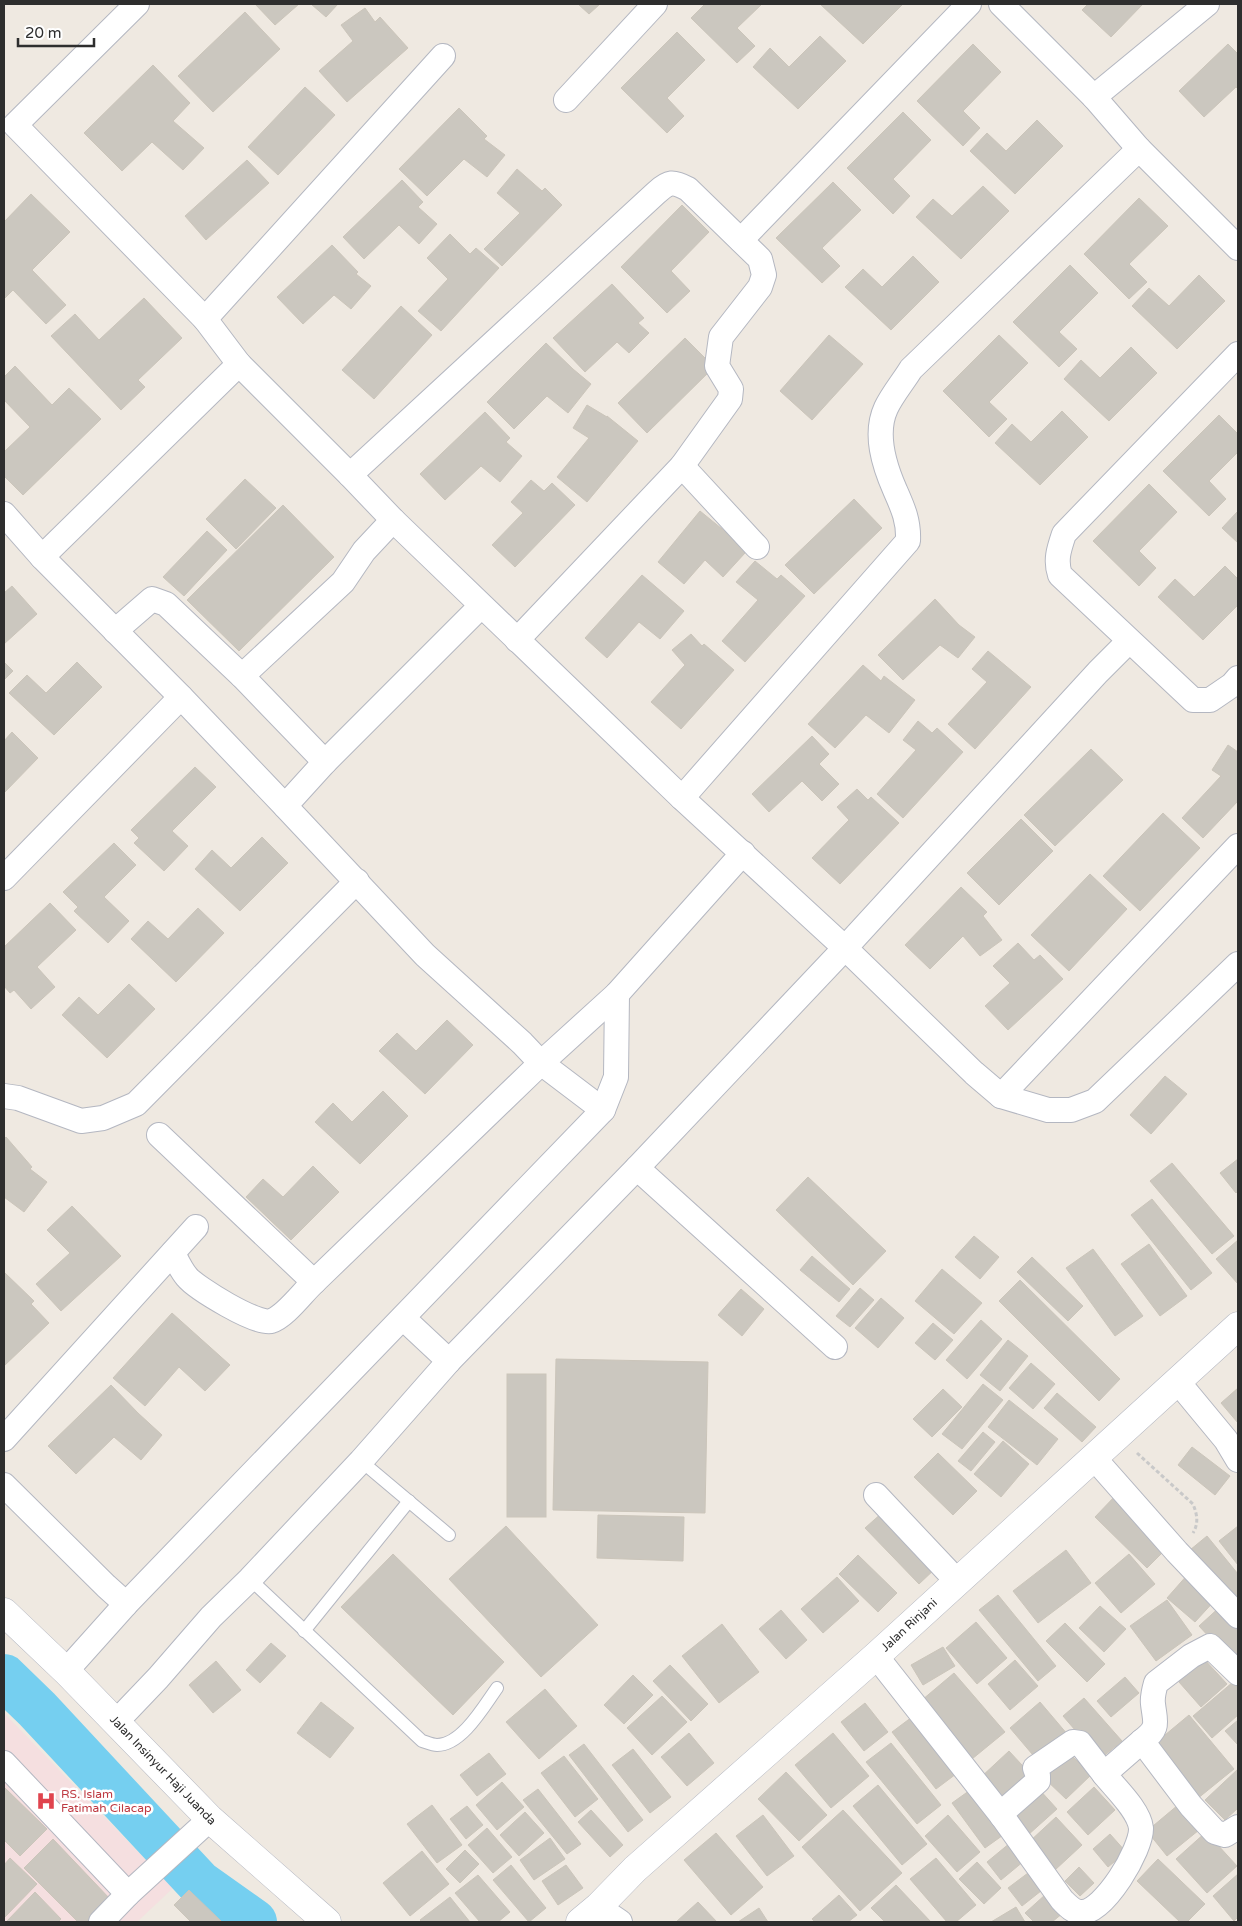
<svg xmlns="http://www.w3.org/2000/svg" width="1242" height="1926" font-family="'Varela Round',sans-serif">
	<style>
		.medical { fill: #f5dfe0 }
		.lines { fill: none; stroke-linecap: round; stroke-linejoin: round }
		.river { stroke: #75cff0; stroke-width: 46 }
		.building { fill: #cbc7bf; stroke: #cbc5ba }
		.lane-casing { stroke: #b4b7c1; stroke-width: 14 }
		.street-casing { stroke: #b4b7c1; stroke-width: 26 }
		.secondary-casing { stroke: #b4b7c1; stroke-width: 29 }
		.path { stroke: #c9c9c9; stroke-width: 3; stroke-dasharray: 4 2.5; stroke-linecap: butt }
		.lane { stroke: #fff; stroke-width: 12 }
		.street { stroke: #fff; stroke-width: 24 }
		.secondary { stroke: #fff; stroke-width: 28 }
		.labels { text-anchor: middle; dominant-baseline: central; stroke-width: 5; stroke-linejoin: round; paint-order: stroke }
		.street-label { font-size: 12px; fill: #2e2e2e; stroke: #fff }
		.health-label { font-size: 12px; fill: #be3a42; stroke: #fff; text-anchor: start }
	</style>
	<rect width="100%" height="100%" fill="#efe9e1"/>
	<path class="medical" d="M4,1713L173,1888L137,1922H4Z"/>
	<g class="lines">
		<path class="river" d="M4,1677L37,1709L199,1883L254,1922"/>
	</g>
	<g class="building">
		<path d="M255,4H299L275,25Z"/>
		<path d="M311,4H338L326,17Z"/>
		<path d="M578,4H600L589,14Z"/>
		<path d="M705,4H762L737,28L755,46L737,63L691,18Z"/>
		<path d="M820,4H903L863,44Z"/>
		<path d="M1088,4H1143L1111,37L1082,10Z"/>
		<path d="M365,8L375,22L380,17L408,48L347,102L319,71L353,41L341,25Z"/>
		<path d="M245,12L280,49L213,112L178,76Z"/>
		<path d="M677,32L705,60L667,98L684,116L667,133L621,88Z"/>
		<path d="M820,36L846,61L798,109L753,67L770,48L789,67Z"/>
		<path d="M973,44L1001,72L963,111L980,128L963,146L917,101Z"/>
		<path d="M1228,44L1238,54V89L1236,87L1204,117L1179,91Z"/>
		<path d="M153,65L190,103L173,121L204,148L183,170L152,142L122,171L84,133Z"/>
		<path d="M305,87L335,115L278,175L248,147Z"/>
		<path d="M459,108L487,136L484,139L505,155L487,177L464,159L427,196L399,169Z"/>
		<path d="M903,112L931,140L893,179L910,196L893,214L847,168Z"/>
		<path d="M1037,120L1063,146L1015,194L970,151L987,133L1006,151Z"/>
		<path d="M247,160L269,183L206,240L185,216Z"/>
		<path d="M517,169L542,191L545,188L562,205L502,266L484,249L520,213L497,193Z"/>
		<path d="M402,180L423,202L418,207L437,224L419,244L399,225L364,259L343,237Z"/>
		<path d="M833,182L861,210L822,248L840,266L822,283L776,238Z"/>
		<path d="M983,186L1009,211L961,259L916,217L933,199L952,216Z"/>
		<path d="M31,194L70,232L32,270L66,305L46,324L13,290L4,299V222Z"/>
		<path d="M1139,198L1168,226L1129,264L1147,282L1129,299L1084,254Z"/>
		<path d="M682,205L709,232L671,271L690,291L667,313L621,267Z"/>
		<path d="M450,234L470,254L476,248L499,268L441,331L418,311L448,279L427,258Z"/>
		<path d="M332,245L358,272L356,274L371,286L351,309L334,295L303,324L277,297Z"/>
		<path d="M913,256L939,282L891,330L845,287L863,269L882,287Z"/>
		<path d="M1070,265L1098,293L1059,332L1077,349L1059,367L1013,322Z"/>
		<path d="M1199,275L1225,301L1177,349L1132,306L1149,288L1169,306Z"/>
		<path d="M612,284L644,318L638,323L649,333L629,353L617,342L585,372L553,338Z"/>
		<path d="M144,298L182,338L138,380L145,387L121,410L51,336L75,314L99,340Z"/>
		<path d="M401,306L432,335L374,399L342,370Z"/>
		<path d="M829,335L863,364L812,420L780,391Z"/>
		<path d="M999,335L1028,363L989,402L1007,419L989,437L943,391Z"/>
		<path d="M685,338L714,367L647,433L618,403Z"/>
		<path d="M546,343L573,369L591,384L568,413L547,396L514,429L487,402Z"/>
		<path d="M1131,347L1157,373L1109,421L1064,379L1081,360L1100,378Z"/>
		<path d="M15,366L52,405L69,388L101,419L23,495L4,476V452L30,427L4,400V377Z"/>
		<path d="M587,405L607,417V416L638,441L587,502L557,477L589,438L573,428Z"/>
		<path d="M1062,411L1088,437L1040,485L995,443L1012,424L1031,442Z"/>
		<path d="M485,412L510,438L506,442L522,456L500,482L481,466L445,500L420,474Z"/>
		<path d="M1219,415L1238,434V452L1209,481L1226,499L1209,516L1163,471Z"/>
		<path d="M245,479L276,508L236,549L206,519Z"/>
		<path d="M531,480L544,491L552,483L575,505L515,567L492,545L523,513L511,502Z"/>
		<path d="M1149,484L1177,512L1139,551L1156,568L1139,586L1093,541Z"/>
		<path d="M854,499L882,528L814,594L785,565Z"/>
		<path d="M283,505L334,557L239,651L187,600Z"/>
		<path d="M700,511L727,533L745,553L723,577L705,560L684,584L658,562Z"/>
		<path d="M1238,511V543L1222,528Z"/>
		<path d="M207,531L227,550L184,596L163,577Z"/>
		<path d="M755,561L777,579L781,575L805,596L745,662L722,641L758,600L736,582Z"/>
		<path d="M1225,566L1238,579V605L1203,640L1158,597L1175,579L1194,597Z"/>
		<path d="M642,575L684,611L660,639L639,622L607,658L585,638Z"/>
		<path d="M12,586L37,614L4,644V593Z"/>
		<path d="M935,599L959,625L975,637L958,658L940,645L903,680L878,655Z"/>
		<path d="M691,634L702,646L704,644L734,670L681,729L651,702L685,665L672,650Z"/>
		<path d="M988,651L1031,687L975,749L948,724L987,682L972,669Z"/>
		<path d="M4,662L13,671L4,680Z"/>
		<path d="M77,662L102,687L54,735L9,693L27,675L46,693Z"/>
		<path d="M863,665L881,681L884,676L915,700L889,733L866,715L835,748L808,724Z"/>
		<path d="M918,721L932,733L937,728L963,752L903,818L877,794L916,750L903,740Z"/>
		<path d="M12,732L38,758L4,793V741Z"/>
		<path d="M812,736L829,754L819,764L839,784L822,801L802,781L769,812L752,794Z"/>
		<path d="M1228,745L1238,752V801L1203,838L1182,818L1221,776L1212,770Z"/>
		<path d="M1091,749L1123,780L1055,846L1024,815Z"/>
		<path d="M195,767L216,787L172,831L188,846L164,871L134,843L139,838L131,830Z"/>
		<path d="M857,789L868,800L871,797L899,823L840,884L812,858L849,820L837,807Z"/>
		<path d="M1163,813L1200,848L1140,911L1103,876Z"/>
		<path d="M1021,819L1053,851L999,905L967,873Z"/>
		<path d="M262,837L288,863L240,911L195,869L212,850L231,868Z"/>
		<path d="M114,843L136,865L104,897L129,921L108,943L74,911L78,907L63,892Z"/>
		<path d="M1090,874L1127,909L1069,971L1031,935Z"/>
		<path d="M961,887L987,912L983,916L1002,940L980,956L963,936L930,969L905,945Z"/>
		<path d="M50,903L76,930L37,967L55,987L31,1009L14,990L10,993L4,986V947Z"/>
		<path d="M198,908L224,933L176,982L131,939L148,921L168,939Z"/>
		<path d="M1018,943L1034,960L1040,955L1063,979L1008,1030L985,1006L1010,983L993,966Z"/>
		<path d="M129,984L155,1009L107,1058L62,1015L79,997L98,1015Z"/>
		<path d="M447,1020L473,1045L425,1094L379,1051L397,1033L416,1051Z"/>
		<path d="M1165,1076L1187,1094L1151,1134L1130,1115Z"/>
		<path d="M383,1091L408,1116L360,1164L315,1122L333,1103L352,1122Z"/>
		<path d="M6,1137L32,1167L30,1169L47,1182L24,1212L4,1197V1139Z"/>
		<path d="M1238,1159V1191L1236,1193L1220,1173Z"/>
		<path d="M1172,1163L1234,1236L1212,1254L1150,1181Z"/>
		<path d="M313,1166L339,1192L291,1240L246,1197L263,1179L283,1197Z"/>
		<path d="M808,1177L886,1251L853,1285L776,1210Z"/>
		<path d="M1152,1199L1212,1273L1191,1290L1131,1215Z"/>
		<path d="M72,1206L121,1256L61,1311L36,1284L70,1253L47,1230Z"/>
		<path d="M974,1236L999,1257L980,1279L955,1257Z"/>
		<path d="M1238,1240V1284L1216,1259Z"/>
		<path d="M1149,1244L1187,1296L1160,1316L1121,1264Z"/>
		<path d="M1093,1249L1143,1316L1115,1336L1066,1268Z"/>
		<path d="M812,1256L850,1289L839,1302L800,1270Z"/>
		<path d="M1032,1257L1083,1306L1068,1321L1017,1272Z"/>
		<path d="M942,1269L982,1303L954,1334L915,1301Z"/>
		<path d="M5,1273L34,1301L31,1304L49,1323L4,1366V1275Z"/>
		<path d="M1020,1280L1120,1379L1099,1401L999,1301Z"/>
		<path d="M860,1288L874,1300L850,1327L836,1316Z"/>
		<path d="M741,1289L764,1309L742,1336L718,1315Z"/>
		<path d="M881,1298L904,1318L878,1348L855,1328Z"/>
		<path d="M172,1313L230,1365L205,1391L179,1367L145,1406L113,1378Z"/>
		<path d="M981,1320L1002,1339L967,1379L946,1360Z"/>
		<path d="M933,1323L953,1340L935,1360L915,1343Z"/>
		<path d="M1008,1340L1028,1356L1000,1391L980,1375Z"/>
		<path d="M556,1359L708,1362L705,1513L553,1510Z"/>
		<path d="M1031,1363L1055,1384L1033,1409L1009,1388Z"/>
		<rect x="507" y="1374" width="39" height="143"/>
		<path d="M983,1384L1003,1400L962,1449L942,1434Z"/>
		<path d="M111,1385L138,1413L162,1435L141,1460L114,1437L76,1474L48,1446Z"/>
		<path d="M1238,1388V1423L1221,1403Z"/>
		<path d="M943,1389L962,1407L932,1437L913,1419Z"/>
		<path d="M1057,1393L1096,1427L1082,1442L1044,1408Z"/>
		<path d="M1009,1400L1058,1439L1037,1465L988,1427Z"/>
		<path d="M983,1432L995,1442L971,1471L958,1461Z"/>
		<path d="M1003,1441L1029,1464L1001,1497L974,1474Z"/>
		<path d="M1192,1447L1230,1476L1215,1495L1178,1465Z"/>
		<path d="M938,1453L977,1491L953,1515L914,1477Z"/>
		<path d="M1117,1494L1169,1546L1147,1568L1095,1517Z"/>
		<path d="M883,1512L937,1567L919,1584L865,1528Z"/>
		<path d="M598,1515L684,1517L683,1561L597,1558Z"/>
		<path d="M506,1526L598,1625L541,1677L449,1579Z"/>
		<path d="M1238,1526V1565L1219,1541Z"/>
		<path d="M1207,1536L1238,1574V1608L1190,1550Z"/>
		<path d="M1066,1550L1091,1583L1038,1623L1013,1591Z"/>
		<path d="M393,1554L504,1662L453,1715L341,1607Z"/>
		<path d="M1129,1554L1155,1584L1121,1613L1095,1583Z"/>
		<path d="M858,1555L897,1593L878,1612L839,1574Z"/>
		<path d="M1189,1573L1217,1598L1195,1622L1167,1598Z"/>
		<path d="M837,1577L859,1601L823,1633L801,1609Z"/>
		<path d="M998,1595L1056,1666L1038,1681L979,1610Z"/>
		<path d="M1167,1600L1192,1635L1156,1661L1130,1626Z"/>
		<path d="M1222,1605L1238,1623V1668L1199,1626Z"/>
		<path d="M1100,1606L1126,1629L1104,1652L1079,1628Z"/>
		<path d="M781,1610L807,1640L786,1659L759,1629Z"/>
		<path d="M976,1622L1007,1658L977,1684L946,1648Z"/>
		<path d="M1065,1623L1105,1664L1087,1682L1046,1641Z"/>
		<path d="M722,1624L759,1672L719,1703L682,1656Z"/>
		<path d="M271,1643L286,1656L260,1683L246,1670Z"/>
		<path d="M943,1647L955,1666L923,1685L911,1665Z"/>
		<path d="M1204,1659L1227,1684L1201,1707L1179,1682Z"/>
		<path d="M1015,1660L1038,1686L1010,1710L988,1684Z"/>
		<path d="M216,1661L241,1690L213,1713L189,1685Z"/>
		<path d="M670,1665L708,1704L691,1721L653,1681Z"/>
		<path d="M954,1673L1005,1732L972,1759L922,1700Z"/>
		<path d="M633,1675L653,1695L624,1724L604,1705Z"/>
		<path d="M1125,1677L1139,1693L1111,1717L1097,1701Z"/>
		<path d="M1233,1682L1238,1687V1715L1212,1738L1193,1716Z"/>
		<path d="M545,1689L577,1726L539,1759L506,1722Z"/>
		<path d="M662,1696L687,1722L652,1755L627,1728Z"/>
		<path d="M1084,1698L1122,1741L1100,1759L1063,1716Z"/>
		<path d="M321,1702L354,1728L330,1758L297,1733Z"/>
		<path d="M1040,1702L1068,1735L1038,1761L1010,1728Z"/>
		<path d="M865,1703L888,1732L864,1751L841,1722Z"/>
		<path d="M916,1714L960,1771L936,1789L892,1732Z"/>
		<path d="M1189,1715L1234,1769L1197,1799L1153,1745Z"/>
		<path d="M1238,1720V1745L1225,1731Z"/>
		<path d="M689,1733L714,1763L687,1786L661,1757Z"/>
		<path d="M833,1733L869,1776L831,1808L795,1765Z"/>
		<path d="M891,1743L941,1805L917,1824L866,1762Z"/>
		<path d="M584,1744L643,1820L628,1832L569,1755Z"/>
		<path d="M633,1749L671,1797L650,1813L612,1765Z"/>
		<path d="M1009,1751L1034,1778L1006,1805L980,1778Z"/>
		<path d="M1068,1752L1091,1775L1066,1799L1043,1777Z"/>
		<path d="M489,1753L506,1774L477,1796L460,1775Z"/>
		<path d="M564,1756L598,1799L575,1817L541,1773Z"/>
		<path d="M1238,1769V1808L1225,1820L1205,1800Z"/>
		<path d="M786,1772L827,1815L799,1841L758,1799Z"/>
		<path d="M502,1782L524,1807L497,1830L476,1805Z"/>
		<path d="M878,1785L927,1844L902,1865L853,1806Z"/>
		<path d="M4,1787L47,1829L20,1856L4,1840Z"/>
		<path d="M1094,1787L1115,1810L1088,1835L1067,1812Z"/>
		<path d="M973,1788L1006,1833L985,1848L952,1803Z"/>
		<path d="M1038,1788L1057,1809L1028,1835L1009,1814Z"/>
		<path d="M538,1789L581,1844L567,1854L523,1800Z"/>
		<path d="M432,1805L462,1845L437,1863L407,1824Z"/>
		<path d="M1178,1805L1199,1830L1167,1856L1147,1831Z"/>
		<path d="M467,1806L483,1825L466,1839L450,1819Z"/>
		<path d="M591,1810L623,1845L610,1857L578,1822Z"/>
		<path d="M843,1810L902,1873L860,1911L802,1847Z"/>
		<path d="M525,1812L544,1833L519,1856L500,1835Z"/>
		<path d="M763,1815L794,1856L767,1876L736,1836Z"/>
		<path d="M948,1815L980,1852L957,1872L925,1836Z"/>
		<path d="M1056,1817L1082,1845L1055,1870L1029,1842Z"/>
		<path d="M487,1828L512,1857L493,1873L468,1845Z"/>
		<path d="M1206,1832L1237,1866L1207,1893L1176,1859Z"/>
		<path d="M716,1833L763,1887L731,1915L684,1860Z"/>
		<path d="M1110,1834L1126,1852L1108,1867L1093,1849Z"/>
		<path d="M550,1838L565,1859L534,1880L520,1860Z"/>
		<path d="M53,1839L111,1900L89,1922H78L24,1868Z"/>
		<path d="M1010,1843L1024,1861L1001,1880L987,1862Z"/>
		<path d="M465,1850L479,1864L460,1883L446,1869Z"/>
		<path d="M422,1851L449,1884L410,1916L383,1883Z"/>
		<path d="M10,1858L37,1884L4,1918V1865Z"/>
		<path d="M936,1858L976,1905L956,1922H947L910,1879Z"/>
		<path d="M1158,1859L1205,1904L1187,1922H1180L1137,1881Z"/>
		<path d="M977,1862L1001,1888L984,1904L959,1879Z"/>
		<path d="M511,1865L546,1908L529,1922L493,1880Z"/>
		<path d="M566,1865L583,1888L558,1905L542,1881Z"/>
		<path d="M1079,1867L1094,1883L1080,1896L1065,1881Z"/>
		<path d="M1032,1870L1046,1887L1022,1906L1008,1888Z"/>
		<path d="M1238,1874V1917L1234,1921L1213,1896Z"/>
		<path d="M478,1875L510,1912L498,1922H480L455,1893Z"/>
		<path d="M896,1885L931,1922H885L871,1908Z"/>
		<path d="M189,1890L222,1922H191L174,1905Z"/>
		<path d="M35,1892L61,1919L58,1922H6Z"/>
		<path d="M1046,1894L1063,1913L1052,1922H1034L1025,1913Z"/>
		<path d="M839,1895L857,1915L848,1922H815L812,1919Z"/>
		<path d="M450,1897L470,1922H422L420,1920Z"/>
		<path d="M698,1902L717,1922H676Z"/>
		<path d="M1016,1907L1025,1922H991Z"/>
		<path d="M759,1908L768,1922H738Z"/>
	</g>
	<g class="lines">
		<defs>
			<g id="lane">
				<path d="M361,1461L449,1535"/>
				<path d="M250,1579L422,1741C426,1742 432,1745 437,1745C462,1745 484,1706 497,1688"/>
				<path d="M304,1631L409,1501"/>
			</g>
			<g id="street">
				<path d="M137,4L15,125L205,319L239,364L350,475L393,520L682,798L845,948L974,1073L1001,1096L1048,1110H1071L1095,1101L1238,964"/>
				<path d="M1001,4L1094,97L1139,149L1238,248"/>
				<path d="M1094,97L1207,4"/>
				<path d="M566,100L655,4"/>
				<path d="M741,240L969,4"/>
				<path d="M205,319L443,56"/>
				<path d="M1238,354L1064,534C1059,549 1055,560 1060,575L1193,700H1210L1232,685L1238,678"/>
				<path d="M239,364L42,557L181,697L285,806"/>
				<path d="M350,475L656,193C669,181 673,181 688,189L760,259L764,275L760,287L721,337L717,366L731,389L730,399L682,466"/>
				<path d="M4,514L42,557"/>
				<path d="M481,606L325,762L285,806L425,955L522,1043L541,1063L603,1110"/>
				<path d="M115,631L152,599L166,604L242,676L325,762"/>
				<path d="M517,640L682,466L757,547"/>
				<path d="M242,676L343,582L364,551L393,520"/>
				<path d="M682,798L908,541C909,521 903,508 895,490C884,465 874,434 886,408C892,395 903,382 911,369L1139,149"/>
				<path d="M4,878L181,697"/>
				<path d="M4,1096L18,1098L81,1121L103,1118L136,1104L357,881"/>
				<path d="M1001,1096L1238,846"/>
				<path d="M159,1135L314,1282"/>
				<path d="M637,1168L835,1347"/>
				<path d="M173,1253C177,1261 181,1270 187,1277C196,1288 258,1326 271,1321C285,1317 303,1292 314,1282L541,1063L617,994L743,853"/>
				<path d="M403,1318L449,1361"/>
				<path d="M1178,1382L1226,1440L1238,1460"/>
				<path d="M4,1439L196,1227"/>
				<path d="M1094,1458L1177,1552L1238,1616"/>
				<path d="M4,1485L106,1586L126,1604"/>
				<path d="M876,1495L957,1581"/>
				<path d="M876,1656L1002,1816L1062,1900C1067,1905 1073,1912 1081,1912C1104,1913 1142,1849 1141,1828C1139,1810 1115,1788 1104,1774L1142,1741L1191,1806L1215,1832L1225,1835L1238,1827"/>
				<path d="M66,1671L126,1604L603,1110L616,1077L617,994"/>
				<path d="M116,1722L158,1678L211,1617L250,1579L361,1461L449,1361L637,1168L845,948L1098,672L1129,641"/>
				<path d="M1142,1741C1160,1728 1155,1722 1153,1704C1152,1697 1154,1690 1156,1683L1191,1656L1210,1646L1238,1673"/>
				<path d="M4,1763L128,1894"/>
				<path d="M1002,1816L1006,1809L1038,1781V1776L1035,1768L1073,1742L1080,1743L1104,1774"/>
				<path d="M598,1907L620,1922"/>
				<path d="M101,1922L128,1894L210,1819"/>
			</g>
			<g id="secondary">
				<path d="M4,1612L66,1671L210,1819L327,1922"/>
				<path d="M580,1922L598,1907L635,1869L876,1656L1238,1326"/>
			</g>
		</defs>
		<use href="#lane" class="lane-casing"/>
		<use href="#street" class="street-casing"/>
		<use href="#secondary" class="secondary-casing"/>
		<path class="path" d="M1137,1453L1193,1504C1197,1514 1199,1523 1193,1533"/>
		<use href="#lane" class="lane"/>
		<use href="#street" class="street"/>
		<use href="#secondary" class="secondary"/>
	</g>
	<defs>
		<symbol id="hospital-bare" viewBox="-9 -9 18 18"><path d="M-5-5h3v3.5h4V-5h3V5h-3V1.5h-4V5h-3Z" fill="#e0444e" stroke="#fff" stroke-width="2.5" paint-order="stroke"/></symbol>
	</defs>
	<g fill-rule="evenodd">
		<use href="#hospital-bare" x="32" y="1787" width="28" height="28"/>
	</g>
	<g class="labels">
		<g class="street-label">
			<text transform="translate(909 1625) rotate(-43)">Jalan Rinjani</text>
			<text transform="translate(163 1770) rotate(46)">Jalan Insinyur Haji Juanda</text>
		</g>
		<g class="health-label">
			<text x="61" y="1794">RS. Islam<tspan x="61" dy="14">Fatimah Cilacap</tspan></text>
		</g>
	</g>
	<rect width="1242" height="1926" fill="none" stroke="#2e2e2e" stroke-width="10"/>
	<path d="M18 38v8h76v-8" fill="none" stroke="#2e2e2e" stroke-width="2.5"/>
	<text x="25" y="38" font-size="15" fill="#2e2e2e" stroke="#ffffff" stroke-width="4" paint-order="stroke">20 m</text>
</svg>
